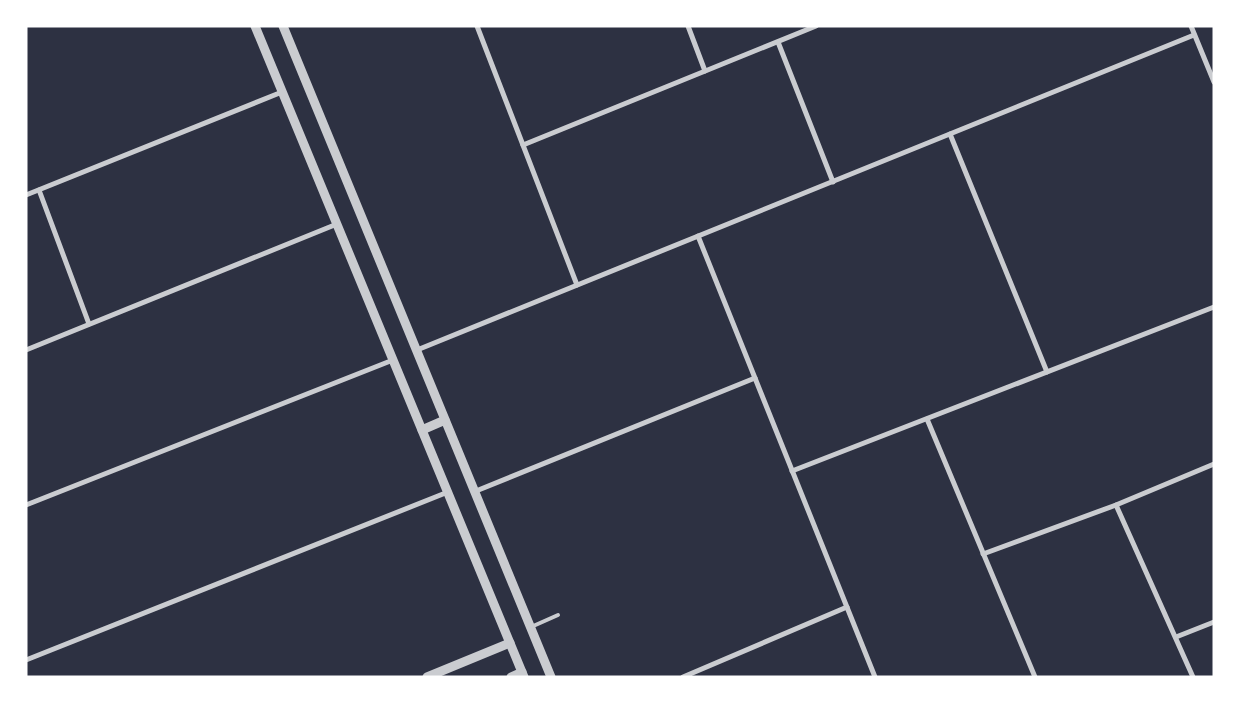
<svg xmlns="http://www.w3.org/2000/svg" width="1240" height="703" font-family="Jost,sans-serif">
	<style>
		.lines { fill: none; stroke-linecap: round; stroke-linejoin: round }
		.service { stroke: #caccd0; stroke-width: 4 }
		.minor { stroke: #caccd0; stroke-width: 5 }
		.tertiary { stroke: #caccd0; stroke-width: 9 }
	</style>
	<rect width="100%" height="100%" fill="#2d3142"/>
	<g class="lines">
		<path class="service" d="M531,627L558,615"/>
		<g class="minor">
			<path d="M477,26L577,285"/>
			<path d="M688,26L705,71"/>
			<path d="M1191,26L1214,82"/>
			<path d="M778,42L833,182"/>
			<path d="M950,134L1047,372"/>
			<path d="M523,145L816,26"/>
			<path d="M39,190L89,324"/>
			<path d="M26,195L282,92"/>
			<path d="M698,236L875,677"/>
			<path d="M26,350L337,224"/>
			<path d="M417,350L1194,35"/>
			<path d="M927,419L1035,677"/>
			<path d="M792,471L1214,307"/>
			<path d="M476,491L755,378"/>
			<path d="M26,505L393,360"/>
			<path d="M1116,505L1193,677"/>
			<path d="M983,554L1116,505L1214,464"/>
			<path d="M1176,637L1214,622"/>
			<path d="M26,660L448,492"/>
			<path d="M683,677L847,607"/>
		</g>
		<g class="tertiary">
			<path d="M255,26L524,677"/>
			<path d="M283,26C372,243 463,459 551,677"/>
			<path d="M422,430L445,420"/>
			<path d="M427,677L510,643"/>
			<path d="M511,677L522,672"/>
		</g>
	</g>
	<rect width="1240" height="703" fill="none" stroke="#ffffff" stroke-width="55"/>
</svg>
